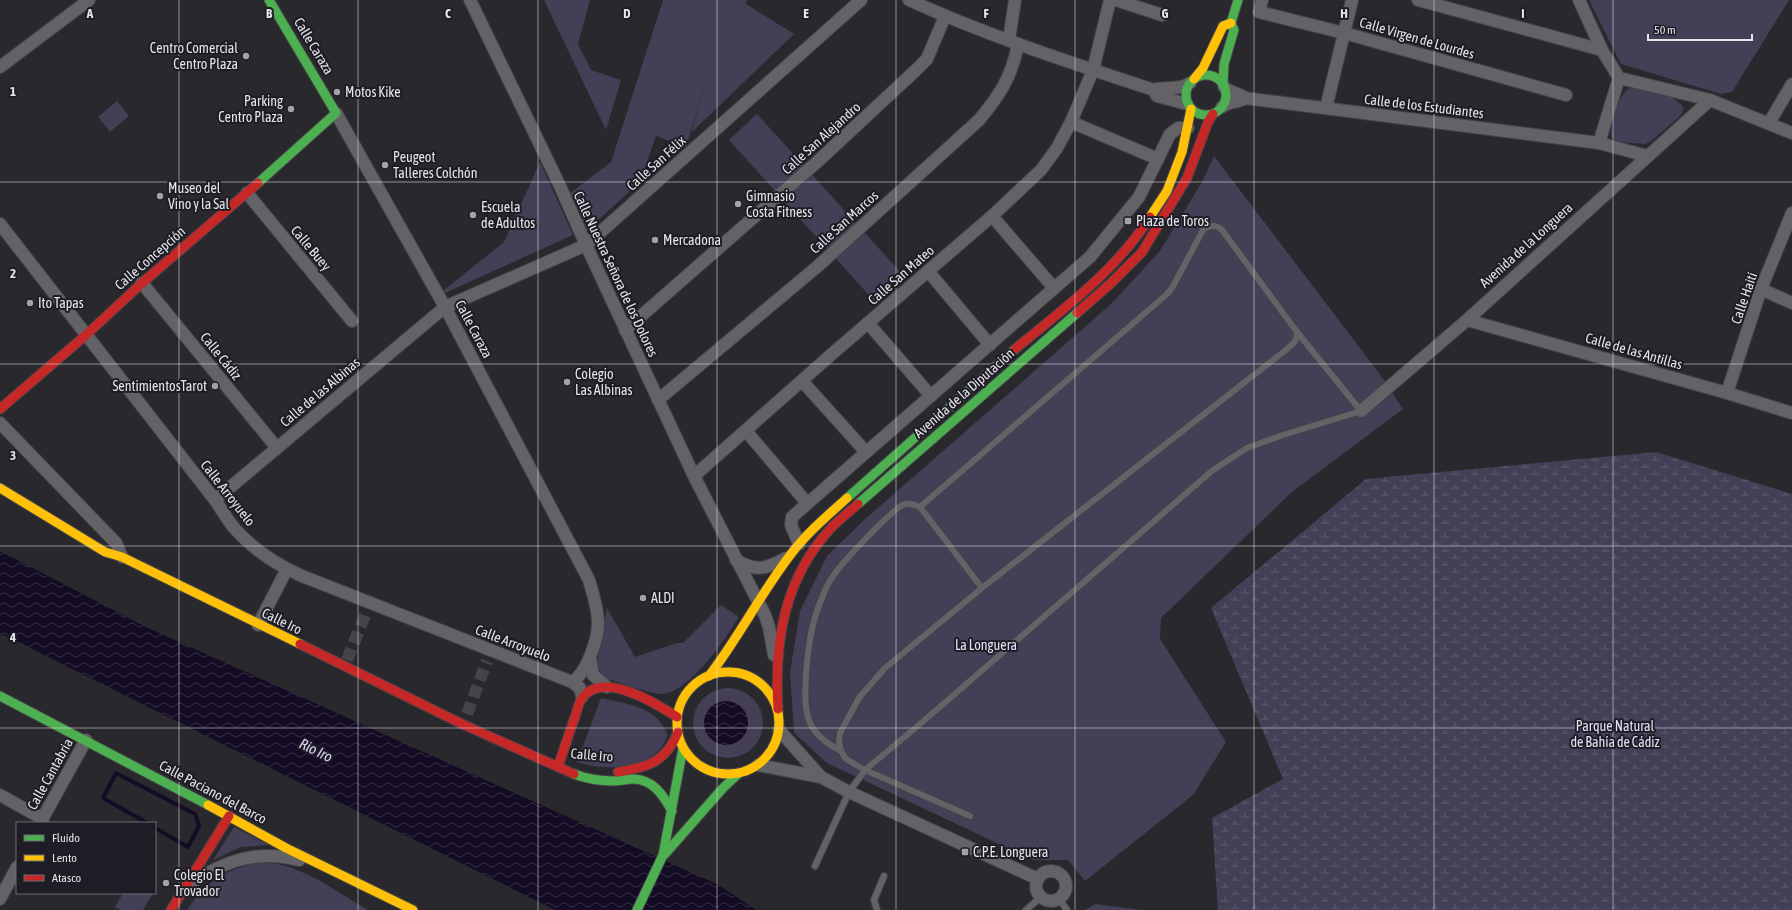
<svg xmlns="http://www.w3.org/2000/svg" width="1792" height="910" font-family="'Asap Condensed',sans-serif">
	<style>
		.green { fill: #443e56 }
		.wetland { fill: url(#wetland-marsh) }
		.water { fill: url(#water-waves) }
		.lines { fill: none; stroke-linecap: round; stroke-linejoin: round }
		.stream { stroke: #140c24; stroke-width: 4 }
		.street-tunnel { stroke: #454448; stroke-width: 12; stroke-dasharray: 12 6; stroke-linecap: butt }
		.lane-casing { stroke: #444348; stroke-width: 8 }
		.street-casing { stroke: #444348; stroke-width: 14 }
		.fast-casing { stroke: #444348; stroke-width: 11 }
		.slow-casing { stroke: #444348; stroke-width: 11 }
		.jam-casing { stroke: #444348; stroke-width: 11 }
		.lane { stroke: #636266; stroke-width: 6 }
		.street { stroke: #636266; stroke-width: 12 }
		.fast { stroke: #4caf50; stroke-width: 9 }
		.slow { stroke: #ffc107; stroke-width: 9 }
		.jam { stroke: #c62828; stroke-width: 9 }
		.grid { fill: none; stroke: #e6e4ea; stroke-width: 1; stroke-opacity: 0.55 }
		.poi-dot { fill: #a4a2a8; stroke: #1e1c24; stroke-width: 1.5 }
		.labels { text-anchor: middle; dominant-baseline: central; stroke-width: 4; stroke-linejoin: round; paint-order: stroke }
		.street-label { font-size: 14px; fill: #e6e4ea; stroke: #1e1c24 }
		.poi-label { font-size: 14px; fill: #e6e4ea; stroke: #1e1c24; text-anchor: start }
		.park-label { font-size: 14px; fill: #e5dff7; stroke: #1e1c24 }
		.water-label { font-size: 15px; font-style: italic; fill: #dad2f6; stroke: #1e1c24 }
		.grid-label { font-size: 13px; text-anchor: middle; font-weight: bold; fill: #e6e4ea; stroke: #1e1c24; stroke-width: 4; stroke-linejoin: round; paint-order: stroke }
	</style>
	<defs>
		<pattern id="wetland-marsh" width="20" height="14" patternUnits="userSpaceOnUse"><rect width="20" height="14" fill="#443e56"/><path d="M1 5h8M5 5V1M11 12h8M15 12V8" fill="none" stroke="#5f5a6e"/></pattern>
		<pattern id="water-waves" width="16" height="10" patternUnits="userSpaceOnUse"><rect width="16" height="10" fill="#140c24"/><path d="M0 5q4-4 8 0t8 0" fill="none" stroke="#362f44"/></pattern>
	</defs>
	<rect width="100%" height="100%" fill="#29282c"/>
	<g class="green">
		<path d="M544,0H590L578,44L591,70L621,80L606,130Z"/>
		<path d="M663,0H747L746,4L794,34L691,133L707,78L686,147L656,136L640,182L586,231L569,194L611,162Z"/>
		<path d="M1589,0H1789L1732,92L1721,94L1621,64Z"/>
		<path d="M1630,88C1646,89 1675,94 1684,108L1680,116L1651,141L1645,144L1617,142L1611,137C1611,122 1617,96 1630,88Z"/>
		<path d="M117,101L129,116L110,132L98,117Z"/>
		<path d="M757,114L904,276L875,302L729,140Z"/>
		<path d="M1214,156L1382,377L1403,409L1292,492L1161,618L1160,639L1226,742L1193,795L1085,881L1068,860H1033L827,763L794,733L790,672L800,611L827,556L863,521L1111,304L1160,251L1202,182Z"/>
		<path d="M540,162L573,235L445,293L444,290L504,242Z"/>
		<path d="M721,605L739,617C725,640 691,690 663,694C652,695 616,681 604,678L597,665L607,608L635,657L677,643H683Z"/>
		<circle cx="728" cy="723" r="35"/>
		<path d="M601,698C629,705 655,705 668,735C665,741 663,747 658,751C638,771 603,770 577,762Z"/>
		<path d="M234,827L269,845L241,847L213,860Z"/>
		<path d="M264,862C303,865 335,891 368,910H187C209,878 227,869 264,862Z"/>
		<path d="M123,893H153L143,910H121L115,907Z"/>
		<path d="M1095,904L1142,910H1085Z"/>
	</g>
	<path class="wetland" d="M1656,452L1792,494V910H1218L1212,818L1283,779L1211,608L1366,479Z"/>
	<g class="water">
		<path d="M0,551L148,628L719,885L756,910H555L0,633Z"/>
		<circle cx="726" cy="723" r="22"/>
	</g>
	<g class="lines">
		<path class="stream" d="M147,823L103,798L116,773L195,814L199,826L188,847L155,828"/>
		<g class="street-tunnel">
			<path d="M347,660L366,613"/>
			<path d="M467,714L487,661"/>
		</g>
		<defs>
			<g id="lane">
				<path d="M920,507L1166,295L1172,288L1203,230C1210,225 1216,224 1222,230L1297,332C1298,342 1289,347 1282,353L982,588L885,668L859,698L840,733L839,742L841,751L846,759L865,770L970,816"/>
				<path d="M841,751C804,732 804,713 806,675C808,648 811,623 822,598C825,589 830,580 836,572C845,560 894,507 905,504C910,503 915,505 920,507L982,588"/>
				<path d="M815,866L849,792L865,770L926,719L1213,470L1247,448L1283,435L1361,411L1297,332"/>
				<path d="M1059,899L1067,910"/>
				<path d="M877,910L874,900L884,876"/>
				<path d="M1026,910L1041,897"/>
			</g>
			<g id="street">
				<path d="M470,0L560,186L586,245L694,476L765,615L769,627L774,655"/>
				<path d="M909,0C988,36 1072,63 1154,90C1166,86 1178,91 1190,83"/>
				<path d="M1116,0L1162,15"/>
				<path d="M1262,0L1259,12L1344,33L1566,95"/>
				<path d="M1418,0L1602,50"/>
				<path d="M1579,0L1602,50L1619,78"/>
				<path d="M1009,40L1015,0"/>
				<path d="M0,67L89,0"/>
				<path d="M1224,87C1230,93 1238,92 1245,98L1599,143"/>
				<path d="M1154,90L1157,96L1187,104"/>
				<path d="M1222,107C1229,101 1238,103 1245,98"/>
				<path d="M1326,108L1352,0"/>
				<path d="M336,113L445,307L589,580C593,594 598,608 598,623C598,639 587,673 572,682"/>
				<path d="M1071,122L1158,159"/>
				<path d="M1769,123L1792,84"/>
				<path d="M1647,156L1599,143L1619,78L1710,100L1792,133"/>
				<path d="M247,193L352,321"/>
				<path d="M992,216L1054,288"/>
				<path d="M0,224L215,500C222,510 228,521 235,529C253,549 277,565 302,576L572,682L580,688L582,697"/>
				<path d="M928,271L990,345"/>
				<path d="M142,283L277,448"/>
				<path d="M1761,289L1792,303"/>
				<path d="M1467,320L1727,393L1792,413"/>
				<path d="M868,323L931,396"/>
				<path d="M625,330L817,162L915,71L927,59L945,16"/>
				<path d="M802,381L866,452"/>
				<path d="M1727,393L1761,289L1792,213"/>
				<path d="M658,400L818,266L979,120C1000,95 1012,76 1018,44"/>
				<path d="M1361,411L1467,320L1710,100"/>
				<path d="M0,423L116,543L122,557"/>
				<path d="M746,431L807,503"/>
				<path d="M694,476L833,353L992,216L1041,170L1057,148L1071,122L1093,70L1110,0"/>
				<path d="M215,500L445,307L586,245L861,0"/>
				<path d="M799,544L791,525L792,517L1090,257L1139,197L1170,134L1178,128H1188"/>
				<path d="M736,560C756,572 766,569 786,558"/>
				<path d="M258,625L287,569"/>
				<path d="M590,657L593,675L607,687"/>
				<path d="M779,730L821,777"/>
				<path d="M758,765L821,777L849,792L1038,879"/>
				<path d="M0,795L43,819"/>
				<path d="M40,823L86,740"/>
				<circle cx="1051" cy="886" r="15"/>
				<path d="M189,884C225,861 257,849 299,860"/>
				<path d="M0,899L17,867"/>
			</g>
			<g id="fast">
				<circle cx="1206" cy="95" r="20"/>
				<path d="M1223,85L1224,64L1234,30L1231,23L1238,0"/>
				<path d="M258,183L336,113L269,0"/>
				<path d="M847,498L1015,349"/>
				<path d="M858,504L1077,313"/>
				<path d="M0,696L208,805"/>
				<path d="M574,774C587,779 601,781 614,781C621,781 627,779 633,779C653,779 663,795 672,811"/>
				<path d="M664,855L723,788L738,774"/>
				<path d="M637,910L663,855L683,748"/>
			</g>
			<g id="slow">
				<path d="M1194,79L1203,68L1223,26L1231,23"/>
				<path d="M1150,217L1167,191L1182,152L1191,109"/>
				<path d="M0,488L105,552L122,557L300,644"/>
				<circle cx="728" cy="723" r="51"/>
				<path d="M709,676C739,637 761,593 791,554C807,533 827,516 847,498"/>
				<path d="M208,805L286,848L413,910"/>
			</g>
			<g id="jam">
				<path d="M1077,313L1110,284L1142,252L1187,178L1208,122L1213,114"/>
				<path d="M1015,349C1062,310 1117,270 1150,217"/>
				<path d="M0,409L86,335L142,283L258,183"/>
				<path d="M300,644L462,724L574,774"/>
				<path d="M778,709C774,641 784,578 832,527C840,519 849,512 858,504"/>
				<path d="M558,766C564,750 569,733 575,717C577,711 578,705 581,700C600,668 657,704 677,717"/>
				<path d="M618,772C648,767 666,762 678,732"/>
				<path d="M171,910L229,816"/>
			</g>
		</defs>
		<use href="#lane" class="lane-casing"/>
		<use href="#street" class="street-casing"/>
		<use href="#fast" class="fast-casing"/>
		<use href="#slow" class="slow-casing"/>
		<use href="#jam" class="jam-casing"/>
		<use href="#lane" class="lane"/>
		<use href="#street" class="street"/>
		<use href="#fast" class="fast"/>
		<use href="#slow" class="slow"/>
		<use href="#jam" class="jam"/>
	</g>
	<path class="grid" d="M179,0V910M358,0V910M538,0V910M717,0V910M896,0V910M1075,0V910M1254,0V910M1434,0V910M1613,0V910M0,182H1792M0,364H1792M0,546H1792M0,728H1792"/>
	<g class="poi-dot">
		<circle cx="246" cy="56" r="4"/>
		<circle cx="337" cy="92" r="4"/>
		<circle cx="291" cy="109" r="4"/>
		<circle cx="385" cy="165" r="4"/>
		<circle cx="160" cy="196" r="4"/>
		<circle cx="738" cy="204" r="4"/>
		<circle cx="473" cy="215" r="4"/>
		<rect x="1124" y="217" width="8" height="8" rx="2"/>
		<circle cx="655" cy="240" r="4"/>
		<circle cx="30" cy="303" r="4"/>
		<circle cx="567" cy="382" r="4"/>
		<circle cx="215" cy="386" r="4"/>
		<circle cx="643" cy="598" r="4"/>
		<rect x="961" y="848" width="8" height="8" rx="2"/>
		<circle cx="166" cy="883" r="4"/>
	</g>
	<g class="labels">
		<g class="street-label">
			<text transform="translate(1417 38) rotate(16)">Calle Virgen de Lourdes</text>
			<text transform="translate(314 46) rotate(59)">Calle Caraza</text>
			<text transform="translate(1424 106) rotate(7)">Calle de los Estudiantes</text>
			<text transform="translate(821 138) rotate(-42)">Calle San Alejandro</text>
			<text transform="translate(656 163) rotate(-42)">Calle San Félix</text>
			<text transform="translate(844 222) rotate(-42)">Calle San Marcos</text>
			<text transform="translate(1526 245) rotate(-42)">Avenida de la Longuera</text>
			<text transform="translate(311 248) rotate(50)">Calle Buey</text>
			<text transform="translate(150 258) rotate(-41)">Calle Concepción</text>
			<text transform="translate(616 274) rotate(65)">Calle Nuestra Señora de los Dolores</text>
			<text transform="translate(901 275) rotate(-41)">Calle San Mateo</text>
			<text transform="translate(1744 298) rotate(-71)">Calle Haití</text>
			<text transform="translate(474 329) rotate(62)">Calle Caraza</text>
			<text transform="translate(1634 351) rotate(16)">Calle de las Antillas</text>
			<text transform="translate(221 356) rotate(51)">Calle Cádiz</text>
			<text transform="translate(320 392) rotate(-40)">Calle de las Albinas</text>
			<text transform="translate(964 393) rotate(-41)">Avenida de la Diputación</text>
			<text transform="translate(228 493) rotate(52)">Calle Arroyuelo</text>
			<text transform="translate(282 621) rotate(26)">Calle Iro</text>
			<text transform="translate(513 643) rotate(21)">Calle Arroyuelo</text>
			<text transform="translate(592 755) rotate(5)">Calle Iro</text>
			<text transform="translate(50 774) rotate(-61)">Calle Cantabria</text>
			<text transform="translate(213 792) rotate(28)">Calle Paciano del Barco</text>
		</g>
		<g class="poi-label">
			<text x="238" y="48" text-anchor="end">Centro Comercial<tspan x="238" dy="16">Centro Plaza</tspan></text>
			<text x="345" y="92">Motos Kike</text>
			<text x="283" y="101" text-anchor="end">Parking<tspan x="283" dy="16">Centro Plaza</tspan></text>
			<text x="393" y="157">Peugeot<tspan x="393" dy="16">Talleres Colchón</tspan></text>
			<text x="168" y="188">Museo del<tspan x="168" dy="16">Vino y la Sal</tspan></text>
			<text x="746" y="196">Gimnasio<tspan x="746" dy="16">Costa Fitness</tspan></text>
			<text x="481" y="207">Escuela<tspan x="481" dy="16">de Adultos</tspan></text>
			<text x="1136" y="221">Plaza de Toros</text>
			<text x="663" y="240">Mercadona</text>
			<text x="38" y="303">Ito Tapas</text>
			<text x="575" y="374">Colegio<tspan x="575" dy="16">Las Albinas</tspan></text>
			<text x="207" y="386" text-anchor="end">SentimientosTarot</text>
			<text x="651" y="598">ALDI</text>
			<text x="973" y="852">C.P.E. Longuera</text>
			<text x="174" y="875">Colegio El<tspan x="174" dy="16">Trovador</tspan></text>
		</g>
		<g class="park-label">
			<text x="986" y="645">La Longuera</text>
			<text x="1615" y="726">Parque Natural<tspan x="1615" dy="16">de Bahía de Cádiz</tspan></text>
		</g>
		<g class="water-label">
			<text transform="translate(316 750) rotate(26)">Rio Iro</text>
		</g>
	</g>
	<g class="grid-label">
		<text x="90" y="18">A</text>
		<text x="269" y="18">B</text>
		<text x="448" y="18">C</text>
		<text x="627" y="18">D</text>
		<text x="806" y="18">E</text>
		<text x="986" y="18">F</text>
		<text x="1165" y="18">G</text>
		<text x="1344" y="18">H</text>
		<text x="1523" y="18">I</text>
		<text x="13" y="96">1</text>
		<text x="13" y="278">2</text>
		<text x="13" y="460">3</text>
		<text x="13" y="642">4</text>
	</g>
	<rect x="16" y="822" width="140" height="72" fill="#1e1c24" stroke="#6e6c73"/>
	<rect x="24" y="835" width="20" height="6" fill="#4caf50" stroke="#6e6c73"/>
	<text x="52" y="842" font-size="12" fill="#e6e4ea">Fluido</text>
	<rect x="24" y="855" width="20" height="6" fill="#ffc107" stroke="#6e6c73"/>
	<text x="52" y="862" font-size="12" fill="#e6e4ea">Lento</text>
	<rect x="24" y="875" width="20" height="6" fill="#c62828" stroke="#6e6c73"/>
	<text x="52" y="882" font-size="12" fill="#e6e4ea">Atasco</text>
	<path d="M1648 34v6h104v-6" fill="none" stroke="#e6e4ea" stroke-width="2"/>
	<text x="1654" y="34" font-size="12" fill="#e6e4ea" stroke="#1e1c24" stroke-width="3" paint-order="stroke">50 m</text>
</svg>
